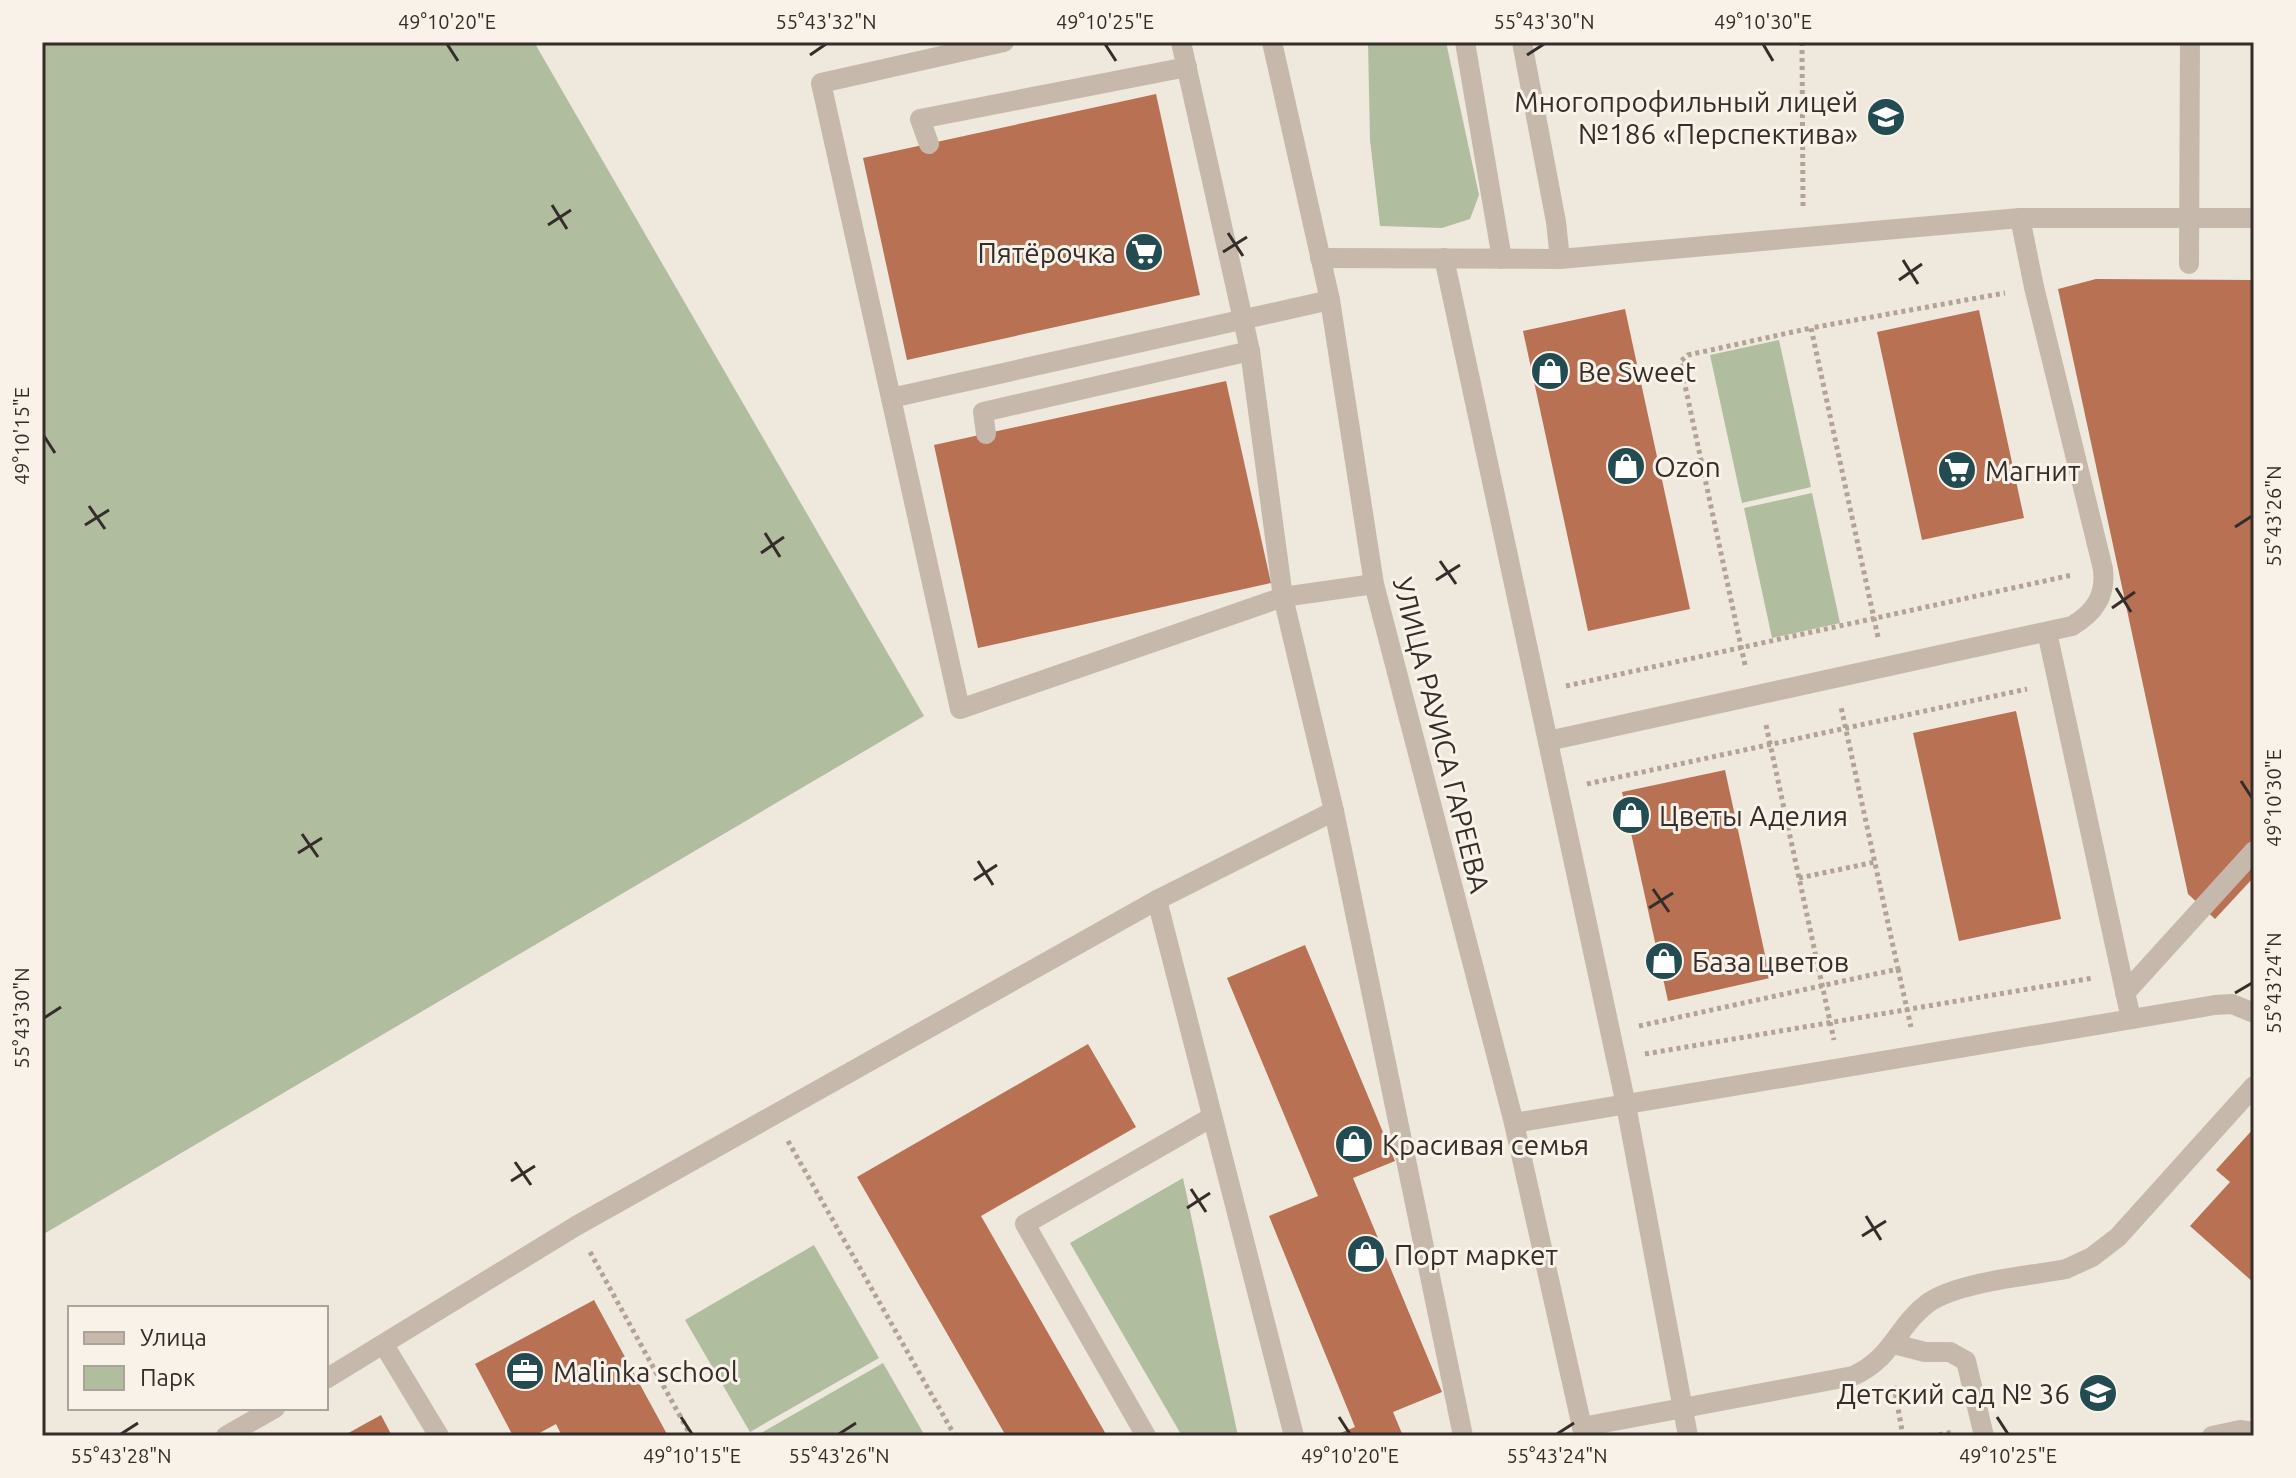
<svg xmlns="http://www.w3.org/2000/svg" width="2296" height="1478" font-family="Ubuntu,sans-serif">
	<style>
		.green { fill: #b1bd9f }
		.building { fill: #b87152 }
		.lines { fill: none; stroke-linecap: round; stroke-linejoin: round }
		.path { stroke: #b2a395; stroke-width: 5; stroke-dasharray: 4 4; stroke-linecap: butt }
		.minor { stroke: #c6b9ab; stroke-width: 20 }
		.ticks { fill: none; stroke: #352d29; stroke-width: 3 }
		.labels { text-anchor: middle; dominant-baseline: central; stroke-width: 6; stroke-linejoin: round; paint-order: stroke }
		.poi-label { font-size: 28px; fill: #352d29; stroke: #f8f2e9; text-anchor: start }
		.street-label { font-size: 28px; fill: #352d29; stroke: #f8f2e9 }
		.neatline { fill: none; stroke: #352d29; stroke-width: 3 }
		.ticks-label { font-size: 20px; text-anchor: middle; fill: #352d29 }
	</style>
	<rect width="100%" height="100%" fill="#efe8dd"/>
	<g class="green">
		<path d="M42,42H534L924,716L42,1235Z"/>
		<path d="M1368,42H1446L1479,195L1470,219L1442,228L1380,226L1370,140Z"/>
		<path d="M1779,340L1811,487L1742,503L1710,355Z"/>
		<path d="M1812,493L1840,623L1772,638L1744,508Z"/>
		<path d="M1183,1178L1238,1436H1182L1070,1243Z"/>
		<path d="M814,1245L879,1358L750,1432L685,1320Z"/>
		<path d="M883,1363L925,1436H756Z"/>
	</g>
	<g class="building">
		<path d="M1156,94L1200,295L907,360L863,158Z"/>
		<path d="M2096,279L2254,280V877L2215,919L2188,894L2058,289Z"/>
		<path d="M1625,309L1690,609L1588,631L1523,331Z"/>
		<path d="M1979,310L2024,518L1922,540L1877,332Z"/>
		<path d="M1226,381L1271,583L978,648L934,445Z"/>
		<path d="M2016,711L2061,919L1959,941L1913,733Z"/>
		<path d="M1725,770L1770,978L1668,1001L1622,792Z"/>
		<path d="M1305,945L1395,1161L1353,1178L1442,1392L1393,1412L1403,1436H1333L1355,1427L1269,1216L1318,1196L1227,978Z"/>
		<path d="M1088,1044L1136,1127L981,1216L1107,1436H1006L857,1177Z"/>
		<path d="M2254,1128V1283L2190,1226L2230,1182L2216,1170Z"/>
		<path d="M594,1300L668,1436H562L556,1424L534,1436H513L475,1364Z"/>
		<path d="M381,1415L392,1436H343Z"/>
	</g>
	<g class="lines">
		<g class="path">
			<path d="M1802,42L1803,206"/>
			<path d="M1878,637L1811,328L2005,293"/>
			<path d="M1745,665L1680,362L1688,355L1811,328"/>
			<path d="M1566,686L2072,575"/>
			<path d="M1766,725L1834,1040"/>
			<path d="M1587,784L2027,689"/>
			<path d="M1799,878L1875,862"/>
			<path d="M1898,969L1911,1027"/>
			<path d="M1639,1026L1898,969L1841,707"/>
			<path d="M1645,1054L2093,978"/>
			<path d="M788,1141L955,1436"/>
			<path d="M590,1252L691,1436"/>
			<path d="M1894,1386L1903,1436"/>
			<path d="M1931,1436L1954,1432"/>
		</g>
		<g class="minor">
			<path d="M1004,42L821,83L960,709L1283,597L1374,584"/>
			<path d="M1181,42L1250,351L1283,597L1334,811L1463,1436"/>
			<path d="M1272,42L1330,300L1374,584L1514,1123L1584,1436"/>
			<path d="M1465,42L1502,259"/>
			<path d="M1522,42L1556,222L1560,259"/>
			<path d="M929,144L920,119L1187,67"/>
			<path d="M1320,258L1560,259L2020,218H2254"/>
			<path d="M1444,258L1626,1105L1688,1436"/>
			<path d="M2189,264L2190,42"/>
			<path d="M891,398L1330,300"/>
			<path d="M986,434L983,412L1250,351"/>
			<path d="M2047,632L2131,1019"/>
			<path d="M1548,741L2072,626C2095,612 2106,596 2103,569L2034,287L2020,218"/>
			<path d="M1157,900L1294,1436"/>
			<path d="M2125,993L2254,851"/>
			<path d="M1514,1123L2215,1005L2232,1004L2254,1013"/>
			<path d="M1894,1344L1925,1352H1950L1966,1361L1984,1436"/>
			<path d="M384,1345L439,1436"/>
			<path d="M326,1379L576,1226L1157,900L1334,811"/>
			<path d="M1582,1427L1853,1376C1893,1358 1897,1326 1928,1303C1957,1282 2029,1276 2066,1269L2092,1257L2118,1237L2254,1086"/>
			<path d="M226,1436L275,1408"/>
			<path d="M1146,1436L1025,1224L1212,1117"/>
			<path d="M2212,1436L2240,1430L2254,1432"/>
		</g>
	</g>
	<path class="ticks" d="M447,44L458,61M1105,44L1116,61M1763,44L1773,61M810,55L826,44M1527,55L1544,44M552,205L567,229M548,225L571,210M1228,233L1243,256M1223,252L1247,237M1903,260L1918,284M1899,280L1922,264M44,436L55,453M89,506L105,529M85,525L109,510M2235,527L2252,516M765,533L780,557M761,553L784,537M1440,561L1456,584M1436,580L1460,565M2116,588L2131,612M2112,608L2135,592M2241,781L2252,798M302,834L318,857M298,853L322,838M978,861L993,885M974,880L997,865M1653,889L1669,912M1649,908L1673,893M2235,993L2252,983M44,1018L61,1007M515,1162L531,1185M511,1181L535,1166M1191,1189L1206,1212M1187,1208L1210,1193M1866,1216L1881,1240M1862,1236L1886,1221M681,1417L692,1434M1339,1417L1350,1434M1997,1417L2008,1434M121,1434L138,1423M839,1434L856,1423M1557,1434L1574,1423"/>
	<defs>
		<symbol id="school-disc" viewBox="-11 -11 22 22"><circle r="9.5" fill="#234c52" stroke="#f8f2e9"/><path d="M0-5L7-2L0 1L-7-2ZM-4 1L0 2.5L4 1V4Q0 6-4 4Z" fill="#fff"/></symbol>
		<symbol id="supermarket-disc" viewBox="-11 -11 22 22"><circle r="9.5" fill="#234c52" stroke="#f8f2e9"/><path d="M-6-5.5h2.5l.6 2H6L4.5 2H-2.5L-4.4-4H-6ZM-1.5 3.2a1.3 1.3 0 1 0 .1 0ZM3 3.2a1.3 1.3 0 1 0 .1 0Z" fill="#fff"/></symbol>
		<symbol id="shop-disc" viewBox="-11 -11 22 22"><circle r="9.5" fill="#234c52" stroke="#f8f2e9"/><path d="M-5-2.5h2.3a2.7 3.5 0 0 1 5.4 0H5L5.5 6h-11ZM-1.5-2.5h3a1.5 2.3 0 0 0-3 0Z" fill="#fff"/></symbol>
		<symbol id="office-disc" viewBox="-11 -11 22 22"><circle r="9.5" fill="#234c52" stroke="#f8f2e9"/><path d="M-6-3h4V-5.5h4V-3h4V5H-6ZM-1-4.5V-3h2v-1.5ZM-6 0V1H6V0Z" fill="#fff"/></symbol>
	</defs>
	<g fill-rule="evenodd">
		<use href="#school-disc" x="1864" y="95" width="44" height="44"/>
		<use href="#supermarket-disc" x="1122" y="230" width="44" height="44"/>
		<use href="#shop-disc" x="1528" y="349" width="44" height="44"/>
		<use href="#shop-disc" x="1604" y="444" width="44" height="44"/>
		<use href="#supermarket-disc" x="1935" y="448" width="44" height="44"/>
		<use href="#shop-disc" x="1609" y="793" width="44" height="44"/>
		<use href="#shop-disc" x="1642" y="939" width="44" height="44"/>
		<use href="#shop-disc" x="1332" y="1122" width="44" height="44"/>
		<use href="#shop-disc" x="1344" y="1232" width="44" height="44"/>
		<use href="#office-disc" x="503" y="1349" width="44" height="44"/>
		<use href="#school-disc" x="2076" y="1371" width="44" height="44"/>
	</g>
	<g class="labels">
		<g class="poi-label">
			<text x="1858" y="101" text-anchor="end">Многопрофильный лицей<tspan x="1858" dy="32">№186 «Перспектива»</tspan></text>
			<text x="1116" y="252" text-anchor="end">Пятёрочка</text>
			<text x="1578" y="371">Be Sweet</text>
			<text x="1654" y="466">Ozon</text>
			<text x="1985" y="470">Магнит</text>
			<text x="1659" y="815">Цветы Аделия</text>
			<text x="1692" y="961">База цветов</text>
			<text x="1382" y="1144">Красивая семья</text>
			<text x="1394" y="1254">Порт маркет</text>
			<text x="553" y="1371">Malinka school</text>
			<text x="2070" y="1393" text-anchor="end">Детский сад № 36</text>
		</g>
		<g class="street-label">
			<text transform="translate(1442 735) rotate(76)">УЛИЦА РАУИСА ГАРЕЕВА</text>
		</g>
	</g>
	<rect width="2296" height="1478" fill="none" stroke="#f8f2e9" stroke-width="88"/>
	<rect x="68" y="1306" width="260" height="104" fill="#f8f2e9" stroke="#aaa39c" stroke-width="2"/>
	<rect x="84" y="1332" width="40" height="12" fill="#c6b9ab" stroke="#aaa39c" stroke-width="2"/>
	<text x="140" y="1346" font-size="24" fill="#352d29">Улица</text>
	<rect x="84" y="1366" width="40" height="24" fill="#b1bd9f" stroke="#aaa39c" stroke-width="2"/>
	<text x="140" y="1386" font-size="24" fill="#352d29">Парк</text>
	<rect x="44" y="44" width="2208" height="1390" class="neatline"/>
	<g class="ticks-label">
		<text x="447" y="29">49°10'20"E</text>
		<text x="826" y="29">55°43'32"N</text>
		<text x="1105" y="29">49°10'25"E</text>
		<text x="1544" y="29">55°43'30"N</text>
		<text x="1763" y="29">49°10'30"E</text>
		<text transform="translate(22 436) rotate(-90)" y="7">49°10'15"E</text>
		<text transform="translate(2274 516) rotate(-90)" y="7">55°43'26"N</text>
		<text transform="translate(2274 798) rotate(-90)" y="7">49°10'30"E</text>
		<text transform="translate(2274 983) rotate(-90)" y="7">55°43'24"N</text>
		<text transform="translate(22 1018) rotate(-90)" y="7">55°43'30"N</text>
		<text x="121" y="1463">55°43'28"N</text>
		<text x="692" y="1463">49°10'15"E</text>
		<text x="839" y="1463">55°43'26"N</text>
		<text x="1350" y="1463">49°10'20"E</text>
		<text x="1557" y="1463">55°43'24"N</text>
		<text x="2008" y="1463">49°10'25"E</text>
	</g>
</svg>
